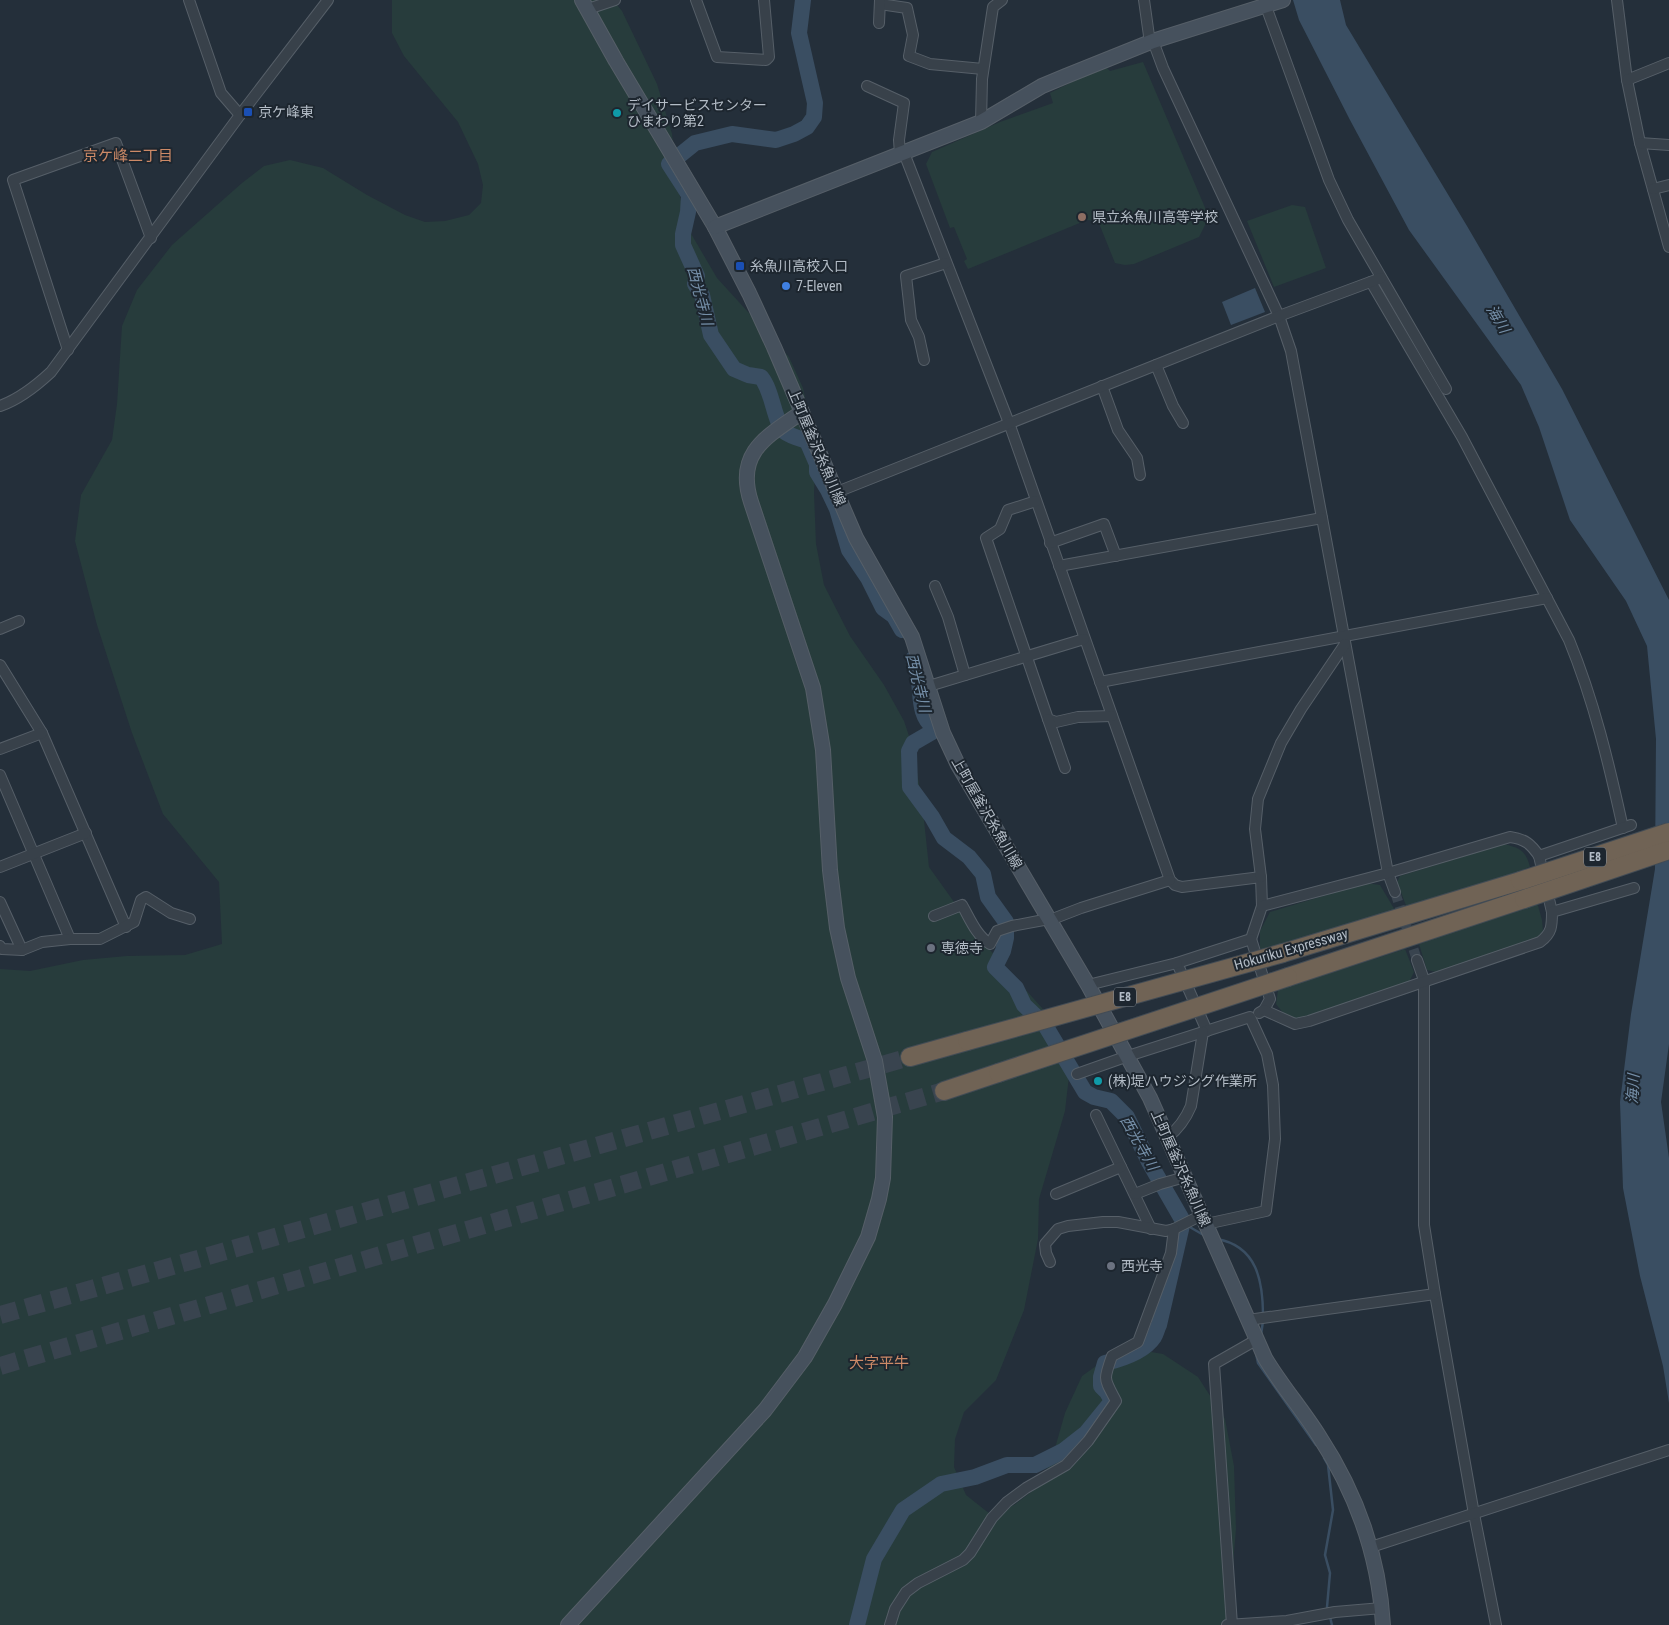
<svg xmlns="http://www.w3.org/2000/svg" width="1669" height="1625" font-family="'Roboto Condensed','Noto Sans JP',sans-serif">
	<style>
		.green { fill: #273c3c }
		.water { fill: #3a4e62 }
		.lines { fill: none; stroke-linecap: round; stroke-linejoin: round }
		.stream { stroke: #3a4e62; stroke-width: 2.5 }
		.river { stroke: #3a4e62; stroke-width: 16 }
		.street-tunnel { stroke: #39444f; stroke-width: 10; stroke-dasharray: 10 5; stroke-linecap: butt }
		.highway-tunnel { stroke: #39444f; stroke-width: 18; stroke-dasharray: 18 9; stroke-linecap: butt }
		.street-casing { stroke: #565f68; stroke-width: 12 }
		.secondary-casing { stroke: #565f68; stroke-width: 16 }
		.highway-casing { stroke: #434c55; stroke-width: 20 }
		.street { stroke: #38414a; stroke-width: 10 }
		.secondary { stroke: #46515d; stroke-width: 14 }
		.highway { stroke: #706355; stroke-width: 18 }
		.highway-bridge-casing { stroke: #434c55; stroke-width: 20; stroke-linecap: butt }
		.highway-bridge { stroke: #706355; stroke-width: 18 }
		.transit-dot { fill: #1a4fb4; stroke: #1d262f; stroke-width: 2 }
		.culture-dot { fill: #0f9aa8; stroke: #1d262f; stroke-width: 2 }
		.education-dot { fill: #8d6e63; stroke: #1d262f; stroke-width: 2 }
		.shop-dot { fill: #3f7fe0; stroke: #1d262f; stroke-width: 2 }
		.worship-dot { fill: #6b7280; stroke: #1d262f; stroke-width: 2 }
		.labels { text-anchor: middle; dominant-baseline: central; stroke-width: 4; stroke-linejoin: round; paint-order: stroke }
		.shield { fill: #1d262f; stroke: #868f99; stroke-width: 1 }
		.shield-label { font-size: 12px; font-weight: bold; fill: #b3bcc6 }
		.poi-label { font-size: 14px; fill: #b3bcc6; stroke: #1d262f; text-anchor: start }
		.street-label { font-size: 14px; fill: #b3bcc6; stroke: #1d262f }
		.neighbourhood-label { font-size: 15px; fill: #cd8a67; stroke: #1d262f }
		.water-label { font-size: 15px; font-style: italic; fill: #758fa8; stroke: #1d262f }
	</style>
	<rect width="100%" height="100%" fill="#242f3a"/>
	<g class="green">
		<path d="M392,0H613L622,11L657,84L672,134L677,182L686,225L717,278L789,357L803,388L816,448L814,493L816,544L824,585L850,636L884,685L904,721L913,748L922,802L929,867L982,941L1042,1008L1062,1042L1069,1076L1065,1111L1039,1199L1038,1239L1024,1310L996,1380L964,1412L955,1439L954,1467L966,1495L990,1514L1014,1505L1035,1489L1051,1462L1065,1413L1082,1376L1106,1359L1133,1349L1163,1354L1198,1377L1225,1419L1234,1466L1236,1529L1228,1625H0V969L30,971L83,960L127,956L185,955L222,944L219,882L163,814L132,733L97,625L75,541L81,495L112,440L117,404L122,326L137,290L172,245L242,183L264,166L290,160L323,168L367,195L405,215L425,222L445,221L469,215L481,203L483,185L478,164L458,122L404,56L392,33Z"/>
		<path d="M1143,62L1209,217L1199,237L1134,264L1125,265L1115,263L1098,221L1087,220L968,269L964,261L967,259L954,227L950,228L926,164L932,152L1000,122L1053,103L1050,93L1082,77L1107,68L1110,71Z"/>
		<path d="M1292,205L1305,207L1326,268L1274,287L1247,221Z"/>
		<path d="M1504,844C1520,848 1526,851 1530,867L1492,882L1407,908L1397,882L1400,876Z"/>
		<path d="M1366,883L1380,885L1396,912L1265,951L1260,948V931L1270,912Z"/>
		<path d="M1537,902L1542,920L1543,931L1537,938L1436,972L1427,970L1419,944Z"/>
		<path d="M1405,949L1414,972L1409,982L1296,1020L1284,1014L1276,1004L1278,990Z"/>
	</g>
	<g class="water">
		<path d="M1293,0H1340L1346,25L1467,226L1562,389L1669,600V1044L1661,1102L1669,1158V1403L1663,1366L1640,1276L1623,1188L1620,1102L1631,1014L1655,869L1656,739L1647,646L1626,601L1570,520L1539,427L1521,385L1409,230L1350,120L1299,20Z"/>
		<path d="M1255,288L1265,312L1231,325L1222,302Z"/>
	</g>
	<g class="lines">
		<g class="stream">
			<path d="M1188,1226L1207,1237"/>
			<path d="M1217,1239C1257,1246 1263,1281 1263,1316"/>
			<path d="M1261,1335L1263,1321"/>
			<path d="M1255,1349L1258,1363L1316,1445"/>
			<path d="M1324,1458L1328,1465L1333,1510L1325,1555L1330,1573L1327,1607L1328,1611"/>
			<path d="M1330,1617L1332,1625"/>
		</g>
		<g class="river">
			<path d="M803,0L799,33L815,103L814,117L807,127L794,134L776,140L732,134L695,143L669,164L689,195L688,212L683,234V245L697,276L695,284L702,295L711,335L734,369L748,375L761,377C773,391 774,423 785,432C790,436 801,439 807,441L817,464V472L828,490L837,509L849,550L868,578L883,608L894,616L902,630"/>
			<path d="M857,1625L874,1559L903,1510L941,1484L975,1477L1007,1465H1035L1063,1451L1086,1433L1112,1401L1107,1392L1101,1386V1377L1105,1363C1122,1359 1144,1352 1154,1337C1156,1334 1157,1329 1159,1325L1183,1221L1149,1162L1127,1117L1111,1101L1094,1097L1085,1092L1045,1025L1024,1005L1016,988L995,967L1003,951L1006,938V922L988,897L983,874L969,857L944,838L932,817L910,787L909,751L913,743L932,732L934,728C917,714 922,694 918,675C917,670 915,664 913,659"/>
		</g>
		<path class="street-tunnel" d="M1395,892L1417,960"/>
		<g class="highway-tunnel">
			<path d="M0,1315L910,1057"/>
			<path d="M0,1366L944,1091"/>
		</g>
		<defs>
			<g id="street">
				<path d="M189,0L221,93L240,115"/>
				<path d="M696,0L717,57L766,60L769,57L764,0"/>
				<path d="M1144,0L1150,43"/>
				<path d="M1617,0L1627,80L1640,143L1669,247"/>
				<path d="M1264,1L1329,180L1348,220L1446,389"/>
				<path d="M880,4L907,8L913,35L909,56L930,64L983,69"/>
				<path d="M588,9L615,0"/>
				<path d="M879,23L880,0"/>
				<path d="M1153,41L1163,68L1279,316L1291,351L1388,873L1395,892"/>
				<path d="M1627,80L1669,63"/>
				<path d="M867,86L904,103L899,140L900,154"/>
				<path d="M981,122L982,79L993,7L1002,0"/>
				<path d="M1640,143L1669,145"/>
				<path d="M904,153L1009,423L1170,880L1175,885L1182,887L1261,877L1262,906L1251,939L1177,963L1207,1031"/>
				<path d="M1653,189L1669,185"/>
				<path d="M1371,282L1462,437L1569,640C1594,701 1609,764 1623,828"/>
				<path d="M68,350L13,180L116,143L151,238"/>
				<path d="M924,360L919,337L911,320L906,276L946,263"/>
				<path d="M1156,365L1173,406L1183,423"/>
				<path d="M1102,386L1118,430L1137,458L1140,475"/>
				<path d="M0,406C20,399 36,386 51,372L240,115L328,0"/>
				<path d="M837,492L1279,316L1381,278"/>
				<path d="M1036,501L1008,510L1000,529L986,538L1048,719L1056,722L1078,717L1112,716"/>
				<path d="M1050,543L1104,524L1116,556"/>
				<path d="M1059,566L1322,518"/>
				<path d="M935,586L948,617L965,675"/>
				<path d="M0,629L19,621"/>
				<path d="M0,665L42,733L126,927"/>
				<path d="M1100,682L1547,598"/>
				<path d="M929,686L1084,639"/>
				<path d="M1048,719L1065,768"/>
				<path d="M0,749L42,733"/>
				<path d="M0,775L70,939"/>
				<path d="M1539,856L1552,912"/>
				<path d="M0,867L86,833"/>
				<path d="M1261,877L1255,829L1258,799L1281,743L1301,709L1345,644"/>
				<path d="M0,902L22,950"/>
				<path d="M1262,906L1388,873L1510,837C1525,839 1531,844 1539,856L1631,825"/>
				<path d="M934,916L962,905C970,919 976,935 990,944L997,931L1012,926L1049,919"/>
				<path d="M1050,920L1081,908L1170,880"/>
				<path d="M1251,939L1270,999L1264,1010L1259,1013"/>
				<path d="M0,946L2,949L22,950L42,942L70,939H100L134,922L141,900L146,897L171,913L190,919"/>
				<path d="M1417,960L1424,980V1225L1435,1294L1474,1514L1496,1625"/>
				<path d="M1088,985L1177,963"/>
				<path d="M1264,1010L1295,1024L1309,1021L1540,942C1552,933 1552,926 1552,912L1634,888"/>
				<path d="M1077,1074L1128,1056L1250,1017L1267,1054L1273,1085L1275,1139L1266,1211L1206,1224"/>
				<path d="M1096,1115L1151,1229"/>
				<path d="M1168,1137C1178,1129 1186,1118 1191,1106L1203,1032"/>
				<path d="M1056,1194L1121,1167"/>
				<path d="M1135,1194L1160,1184L1185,1177"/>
				<path d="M1050,1262L1046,1253L1045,1244L1058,1229L1068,1226L1103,1222H1118L1166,1231L1174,1229L1202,1215"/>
				<path d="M1248,1320L1435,1294"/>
				<path d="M1371,1547L1669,1450"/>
				<path d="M890,1625L895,1609L906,1592L918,1583L963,1560L970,1553L992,1518L1007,1502L1026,1488L1066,1465L1088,1441L1116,1401C1104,1378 1103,1381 1112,1356L1138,1342L1171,1253L1174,1229"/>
				<path d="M1227,1625L1287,1621L1335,1612L1382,1608"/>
				<path d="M1232,1625L1214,1364L1256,1340"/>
			</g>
			<g id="secondary">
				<path d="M582,0L616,61L715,227L749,293L774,347L856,538L912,637L943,733L958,765L1088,985L1150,1098L1265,1358C1281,1385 1302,1409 1319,1436C1357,1494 1379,1556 1383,1625"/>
				<path d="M715,227L981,122L1042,86L1066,76L1153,41L1283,0"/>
				<path d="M568,1625L765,1410L805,1357L835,1304L868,1237L879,1199L883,1178L885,1117L875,1061L848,978L837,928L830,870L823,750L813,688L751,502C735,453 766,437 802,412"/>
			</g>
			<g id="highway">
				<path d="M1283,953L1520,881"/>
				<path d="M1288,977L1524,899"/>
				<path d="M910,1057L967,1041"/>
				<path d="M944,1091L998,1073"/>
			</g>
		</defs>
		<use href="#street" class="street-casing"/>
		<use href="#secondary" class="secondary-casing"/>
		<use href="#highway" class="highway-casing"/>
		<use href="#street" class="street"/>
		<use href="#secondary" class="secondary"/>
		<use href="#highway" class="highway"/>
		<defs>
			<g id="highway-bridge">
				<path d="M1520,881L1669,832"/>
				<path d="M1524,899L1669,850"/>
				<path d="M967,1041L1283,953"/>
				<path d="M998,1073L1288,977"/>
			</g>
		</defs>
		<use href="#highway-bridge" class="highway-bridge-casing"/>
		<use href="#highway-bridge" class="highway-bridge"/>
	</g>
	<g class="transit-dot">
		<rect x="243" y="107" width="10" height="10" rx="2.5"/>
		<rect x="735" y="261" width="10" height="10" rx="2.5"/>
	</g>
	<g class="culture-dot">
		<circle cx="617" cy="113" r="5"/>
		<circle cx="1098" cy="1081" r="5"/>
	</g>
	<circle class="education-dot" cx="1082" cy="217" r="5"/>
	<circle class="shop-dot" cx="786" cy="286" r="5"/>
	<g class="worship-dot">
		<circle cx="931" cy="948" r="5"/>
		<circle cx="1111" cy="1266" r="5"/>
	</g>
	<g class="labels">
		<g class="shield">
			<rect x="1584" y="847.5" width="22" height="19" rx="4"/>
			<rect x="1114" y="987.5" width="22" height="19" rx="4"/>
		</g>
		<g class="shield-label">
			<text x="1595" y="857">E8</text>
			<text x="1125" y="997">E8</text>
		</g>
		<g class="poi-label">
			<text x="627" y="105">デイサービスセンター<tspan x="627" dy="16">ひまわり第2</tspan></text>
			<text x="258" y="112">京ケ峰東</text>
			<text x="1092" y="217">県立糸魚川高等学校</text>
			<text x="750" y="266">糸魚川高校入口</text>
			<text x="796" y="286">7-Eleven</text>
			<text x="941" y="948">専徳寺</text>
			<text x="1108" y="1081">(株)堤ハウジング作業所</text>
			<text x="1121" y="1266">西光寺</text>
		</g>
		<g class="street-label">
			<text transform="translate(817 447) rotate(67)">上町屋釜沢糸魚川線</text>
			<text transform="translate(987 813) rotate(60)">上町屋釜沢糸魚川線</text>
			<text transform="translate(1291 949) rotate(-16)">Hokuriku Expressway</text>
			<text transform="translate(1181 1168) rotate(66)">上町屋釜沢糸魚川線</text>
		</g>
		<g class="neighbourhood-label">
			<text x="128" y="156">京ケ峰二丁目</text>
			<text x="879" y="1363">大字平牛</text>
		</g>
		<g class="water-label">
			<text transform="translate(700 296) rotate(75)">西光寺川</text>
			<text transform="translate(1498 319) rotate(59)">海川</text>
			<text transform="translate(918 683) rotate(76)">西光寺川</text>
			<text transform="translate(1633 1089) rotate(-87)">海川</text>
			<text transform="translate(1139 1143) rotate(60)">西光寺川</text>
		</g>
	</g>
</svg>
